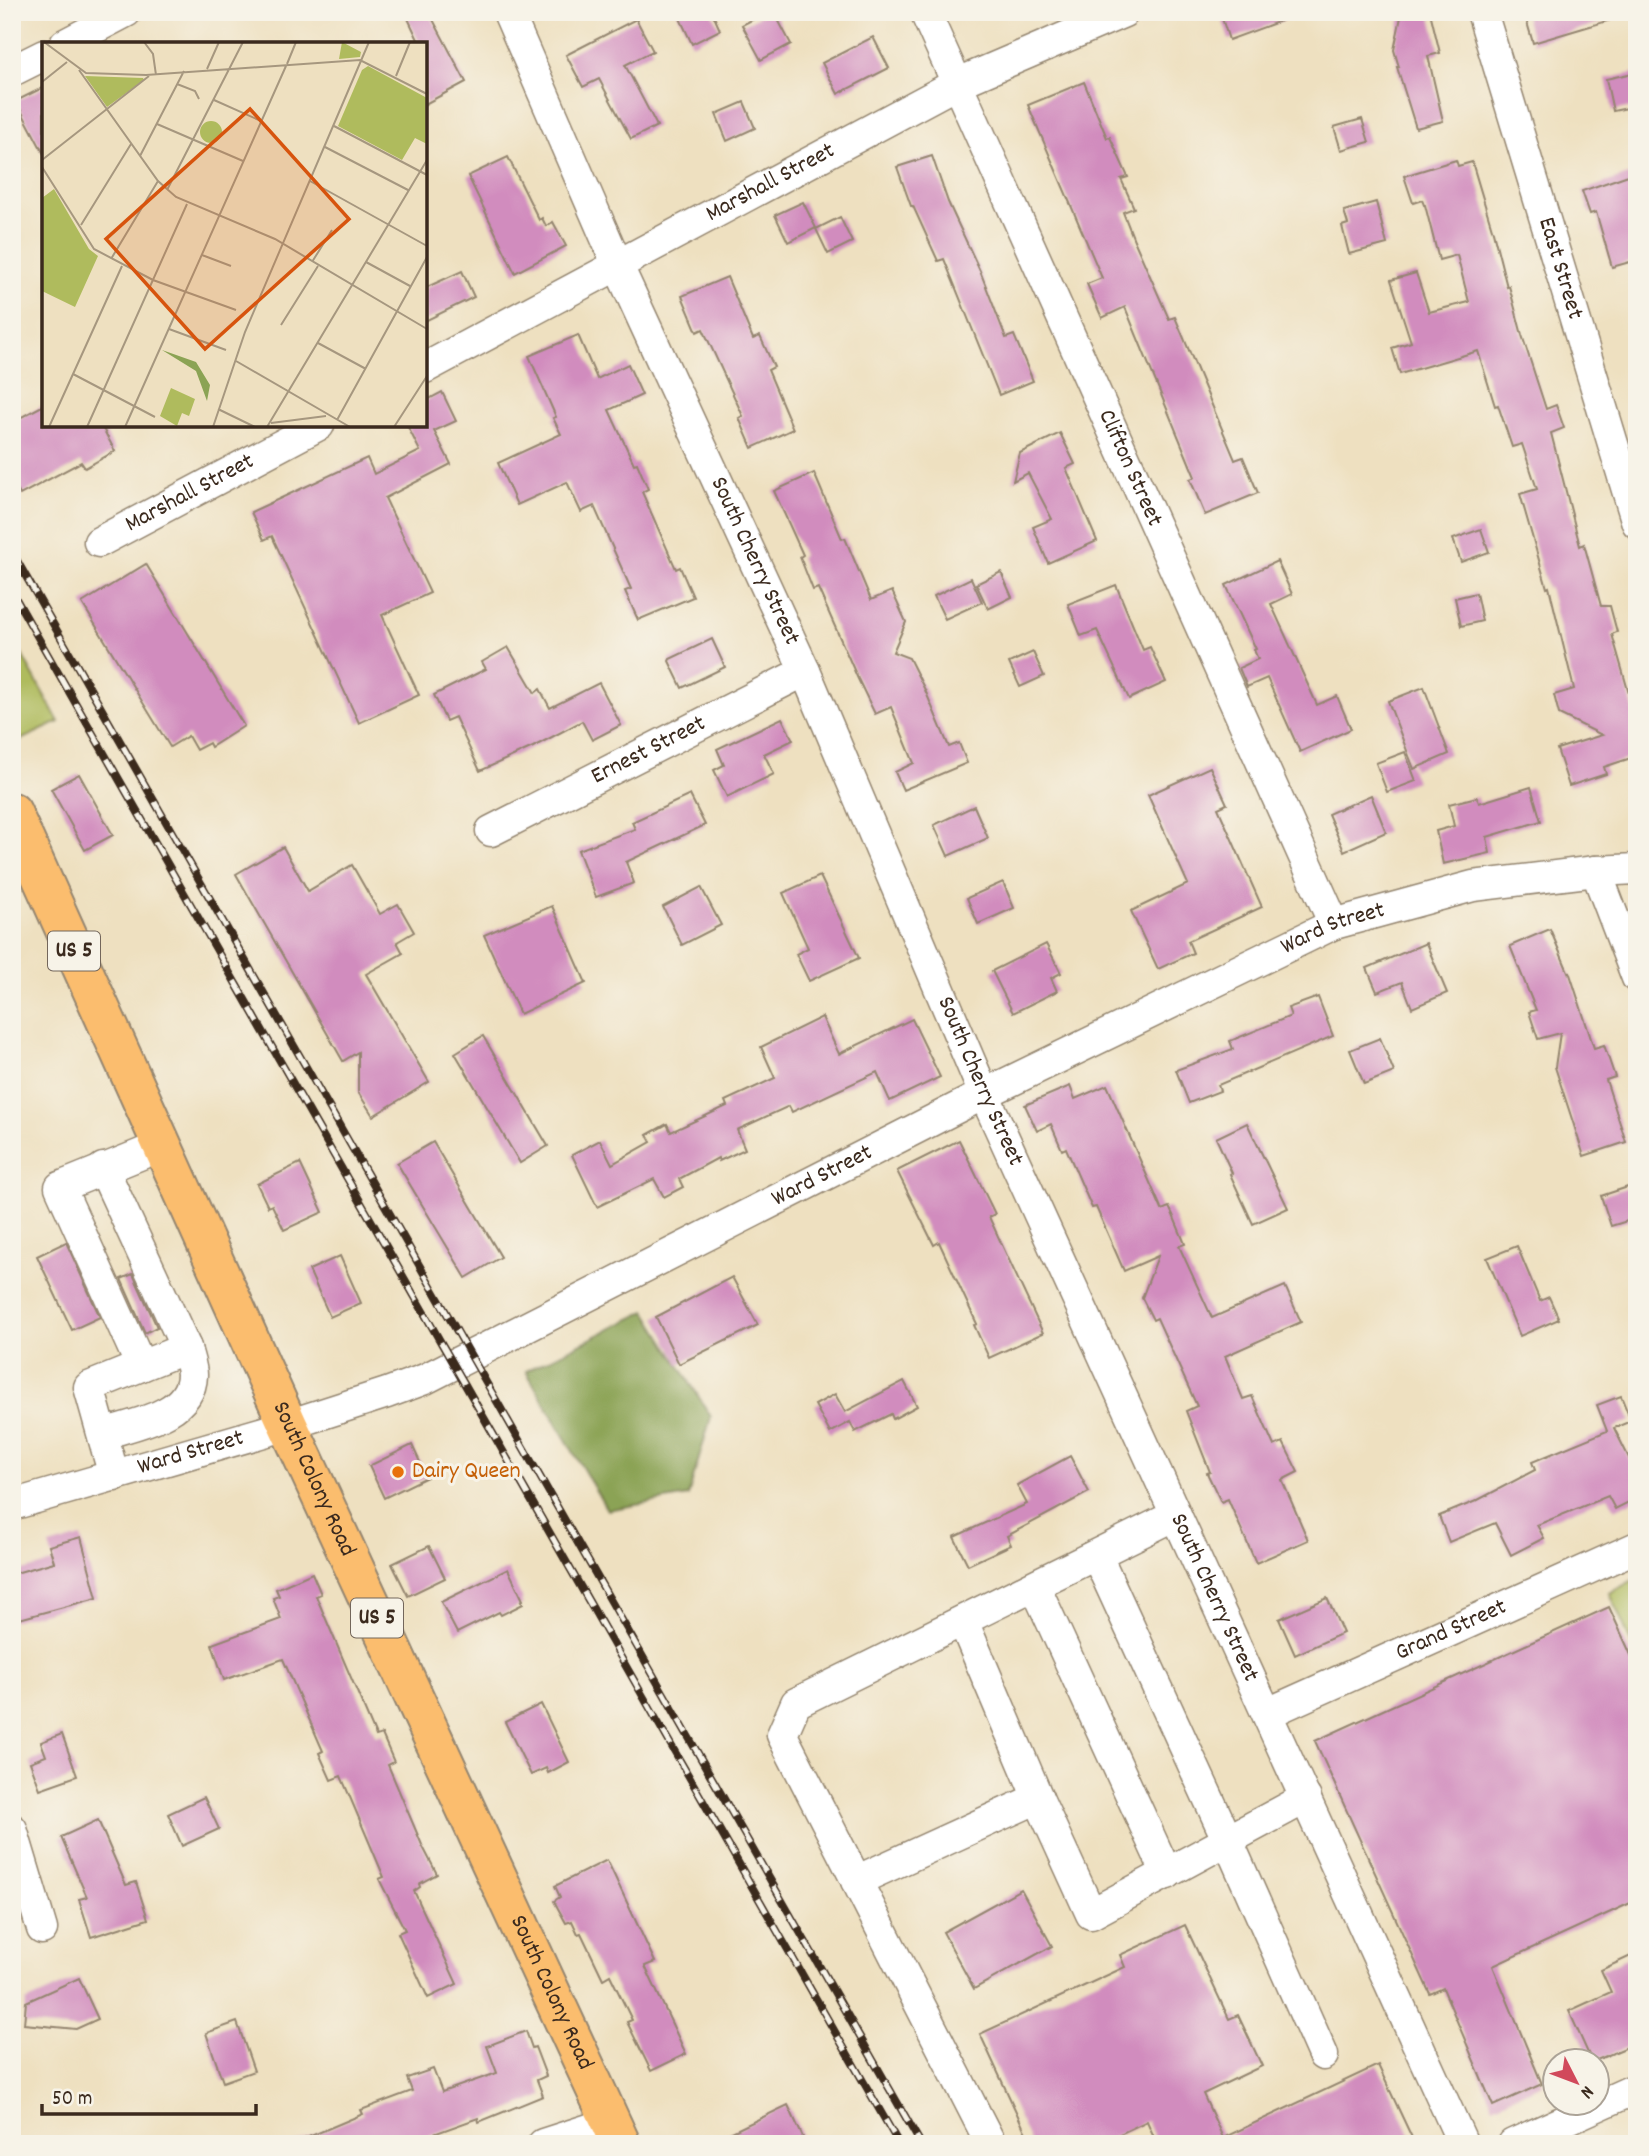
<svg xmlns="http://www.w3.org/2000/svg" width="1649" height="2156" font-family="Dekko,sans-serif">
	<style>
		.green { fill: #afbb5d; stroke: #75723e; stroke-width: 2 }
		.forest { fill: #8ba354; stroke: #636639; stroke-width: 2 }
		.building { fill: #d18cbe }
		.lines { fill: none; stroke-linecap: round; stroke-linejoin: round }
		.minor-casing { stroke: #94856f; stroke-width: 33 }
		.major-casing { stroke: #94856f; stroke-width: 42 }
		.minor { stroke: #fff; stroke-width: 30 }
		.major { stroke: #fbbd6e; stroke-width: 38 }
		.rail-casing { stroke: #3b2a1e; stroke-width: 8 }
		.rail { stroke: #f7f3e8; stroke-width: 5; stroke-dasharray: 16; stroke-linecap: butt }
		.food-dot { fill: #e8710a; stroke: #f7f3e8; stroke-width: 2.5 }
		.labels { text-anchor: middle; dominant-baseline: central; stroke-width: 6; stroke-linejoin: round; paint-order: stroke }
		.shield { fill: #f7f3e8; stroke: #73665b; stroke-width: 2 }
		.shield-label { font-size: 23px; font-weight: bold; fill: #3b2a1e }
		.street-label { font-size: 24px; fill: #3b2a1e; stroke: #f7f3e8 }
		.food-label { font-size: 24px; fill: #c56008; stroke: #f7f3e8; text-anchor: start }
		.inset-road { fill: none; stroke: #a6977f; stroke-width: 2 }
		.view { fill: #d7540e; fill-opacity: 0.15; stroke: #d7540e; stroke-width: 3.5 }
		.inset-edge { fill: none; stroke: #3b2a1e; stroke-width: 3.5 }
	</style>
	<rect width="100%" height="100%" fill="#f7f3e8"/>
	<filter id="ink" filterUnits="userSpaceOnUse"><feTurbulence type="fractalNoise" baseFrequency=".0143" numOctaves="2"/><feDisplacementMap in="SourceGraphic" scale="14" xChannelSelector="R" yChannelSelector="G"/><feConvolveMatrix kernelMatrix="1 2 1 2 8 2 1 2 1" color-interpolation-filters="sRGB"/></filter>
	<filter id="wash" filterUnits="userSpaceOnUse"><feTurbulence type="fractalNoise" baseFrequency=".00686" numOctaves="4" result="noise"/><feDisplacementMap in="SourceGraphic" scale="28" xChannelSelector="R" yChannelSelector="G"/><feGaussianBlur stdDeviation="1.57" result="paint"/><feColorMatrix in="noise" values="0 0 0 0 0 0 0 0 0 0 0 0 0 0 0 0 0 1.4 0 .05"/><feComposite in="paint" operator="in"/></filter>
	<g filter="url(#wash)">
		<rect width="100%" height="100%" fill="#eee0c0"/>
		<g class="green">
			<path d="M12,637L59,722L12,744Z"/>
			<path d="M1637,1578V1657L1610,1593Z"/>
		</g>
		<path class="forest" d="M646,1311L711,1417L688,1496L607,1510L526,1371Z"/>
		<g id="blocks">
			<g class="building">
				<path d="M405,12H429L466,82L425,104V44H420Z"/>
				<path d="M677,12H712L720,30L692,44Z"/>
				<path d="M767,12H774L791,44L761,60L742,25Z"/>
				<path d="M1220,12H1296L1297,15L1229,40Z"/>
				<path d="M1402,12H1430L1440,53L1428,56L1443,121L1416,128L1397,67H1399L1394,50Z"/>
				<path d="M1524,12H1616L1617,18L1533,43Z"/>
				<path d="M636,19L653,51L625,65L657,126L631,139L599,79L583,87L566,55Z"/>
				<path d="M873,37L889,68L838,94L822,63Z"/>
				<path d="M1637,72V106L1613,111L1606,79Z"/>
				<path d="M1084,82L1107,138L1110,137L1128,177L1121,179L1134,208L1123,212L1134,240L1169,319L1175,317L1235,460L1243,457L1258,493L1205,515L1190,479L1195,477L1125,307L1102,318L1087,284L1102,278L1028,105Z"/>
				<path d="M44,87V154L16,101Z"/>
				<path d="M744,102L755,128L727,141L716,114Z"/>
				<path d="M1362,119L1369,142L1341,150L1334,127Z"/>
				<path d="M932,156L948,202L980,271L1006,338L1014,335L1033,381L999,395L944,259L938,261L913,206H911L897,167Z"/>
				<path d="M508,157L539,220L542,218L546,226L553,222L566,246L515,273L468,176Z"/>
				<path d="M1456,160L1458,166L1472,162L1493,232L1507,287L1509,286L1522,335L1546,409L1556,405L1564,428L1551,433L1580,546L1584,544L1601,606H1610L1617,632L1612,634L1637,722V756L1604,767L1606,774L1569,786L1557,749L1602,735L1559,714L1554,695L1574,689L1549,587L1547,588L1520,494L1537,489L1522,444L1512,447L1498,405L1495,406L1478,351L1400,374L1392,348L1411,342L1391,280L1416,273L1429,312L1469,302L1457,255L1439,260L1425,205H1424L1422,200L1413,203L1404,176Z"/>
				<path d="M1637,172V260L1612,267L1596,212L1590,214L1582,191Z"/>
				<path d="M803,202L816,228L788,242L775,215Z"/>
				<path d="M1376,202L1387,244L1349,254L1342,226L1348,224L1344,211Z"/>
				<path d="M840,217L852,242L828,254L816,229Z"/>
				<path d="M462,271L474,297L425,321V288Z"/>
				<path d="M727,277L753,339L760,336L774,367L768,370L793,429L752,448L739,418L743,416L703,329L697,332L682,296Z"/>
				<path d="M578,335L597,379L628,364L642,395L609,410L634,464L637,463L648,489L642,492L676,569L680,567L693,597L638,620L625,591L631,589L594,506L581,512L567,482L517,505L498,463L561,434L553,418L556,417L529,356Z"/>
				<path d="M442,392L456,421L434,431L451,464L385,498L430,593L382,615L419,695L359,723L272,536L264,540L251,512L367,458L374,474L420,451L407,425H425V401Z"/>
				<path d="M44,405V425H101L115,451L85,468L81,462L20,495L12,480V422Z"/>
				<path d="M1060,433L1075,464L1066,468L1097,541L1048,563L1033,527L1052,519L1028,473L1013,481L1020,453Z"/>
				<path d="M814,473L842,539L845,538L871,600L892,591L906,622L893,652L909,658L925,690L949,747L959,743L967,763L903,790L895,772L914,763L891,707L875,714L858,679L818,588L813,590L800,557L803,555L774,491Z"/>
				<path d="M1481,529L1489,552L1461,562L1453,539Z"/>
				<path d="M1277,561L1292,594L1271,604L1317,705L1337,696L1351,729L1300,752L1267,678L1247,687L1239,668L1258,659L1254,650L1256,649L1226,585Z"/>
				<path d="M146,564L244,726L211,747L209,743L196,750L188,736L170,747L82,603Z"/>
				<path d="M1001,572L1012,597L988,609L976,584Z"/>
				<path d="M971,578L982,602L945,619L934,596Z"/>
				<path d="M1116,585L1143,650L1150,647L1166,682L1129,699L1097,630L1081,636L1068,604Z"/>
				<path d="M1476,593L1482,621L1461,626L1455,598Z"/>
				<path d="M712,639L725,667L682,688L669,661L670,659Z"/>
				<path d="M508,647L535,693L540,689L550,708L599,683L621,725L592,740L582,721L533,747L480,771L455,717L446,721L434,695L486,669L482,662Z"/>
				<path d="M1033,652L1044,676L1020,687L1009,663Z"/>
				<path d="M1424,687L1449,754L1414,769L1388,701Z"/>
				<path d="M782,718L793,740L764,754L774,774L727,797L714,770L724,765L717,749Z"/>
				<path d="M1405,752L1416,781L1387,792L1376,763Z"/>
				<path d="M1210,767L1227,804L1218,808L1262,907L1188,941L1193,953L1158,969L1131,911L1188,884L1148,795Z"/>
				<path d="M79,774L113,835L85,850L51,789Z"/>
				<path d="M1531,787L1541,821L1487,837L1490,853L1443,864L1436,831L1454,826L1449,804L1477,797L1479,803Z"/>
				<path d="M690,795L705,825L626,862L634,883L596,897L578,850L635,829L632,822Z"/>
				<path d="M1371,795L1386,832L1344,851L1328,814Z"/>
				<path d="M974,806L988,838L948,856L934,825Z"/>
				<path d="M283,847L308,891L352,865L380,914L398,904L414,932L397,942L403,953L366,974L429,1082L373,1116L358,1092V1052L343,1061L236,874Z"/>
				<path d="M820,876L859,958L809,981L796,954L808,948L783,893Z"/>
				<path d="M1003,882L1014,908L978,924L967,898Z"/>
				<path d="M701,887L721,925L682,945L663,907Z"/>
				<path d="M552,906L586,983L520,1014L484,935Z"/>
				<path d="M1550,929L1569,974V971L1594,1048L1604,1045L1615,1077L1606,1080L1626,1142L1584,1156L1555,1067L1560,1033L1538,1039L1529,1012L1536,1010L1510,946Z"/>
				<path d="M1426,943L1447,993L1412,1008L1402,982L1377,992L1367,968Z"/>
				<path d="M1046,944L1061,973L1051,978L1057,991L1013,1013L992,971Z"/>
				<path d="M1318,997L1333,1036L1218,1085L1220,1091L1189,1103L1176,1070L1233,1049L1230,1041L1291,1016L1288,1008Z"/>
				<path d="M822,1017L839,1054L912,1019L940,1077L890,1101L877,1072L792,1112L789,1106L737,1130L745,1149L719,1161L718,1158L679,1179L683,1187L664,1197L654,1179L597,1207L572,1155L600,1140L612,1164L651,1142L647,1135L667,1124L671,1132L727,1106L725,1101L775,1078L761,1047Z"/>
				<path d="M483,1036L548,1146L520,1163L455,1053Z"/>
				<path d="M1380,1038L1394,1072L1364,1084L1350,1050Z"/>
				<path d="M1107,1085L1162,1210L1169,1207L1173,1215L1185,1244L1179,1246L1212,1318L1285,1286L1301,1322L1225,1356L1243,1399L1252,1396L1274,1446L1283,1442L1298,1472L1282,1480L1308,1540L1256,1563L1228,1499L1221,1502L1207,1473L1210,1472L1186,1411L1197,1406L1157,1318L1153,1320L1142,1298L1158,1256L1124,1271L1096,1207L1092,1208L1066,1148L1062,1150L1051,1124L1037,1131L1025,1105L1070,1086L1075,1099Z"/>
				<path d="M1247,1123L1288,1208L1253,1224L1230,1174L1232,1173L1216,1138Z"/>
				<path d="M959,1140L995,1214L989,1217L1043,1333L989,1358L974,1325L977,1324L939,1242L934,1245L897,1171Z"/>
				<path d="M433,1142L501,1257L466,1278L397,1163Z"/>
				<path d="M300,1163L323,1212L284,1230L272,1205L268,1207L257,1184Z"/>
				<path d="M1637,1184V1218L1611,1226L1601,1196Z"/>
				<path d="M66,1242L100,1317L72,1330L37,1256Z"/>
				<path d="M1517,1246L1540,1301L1549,1297L1559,1319L1520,1336L1487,1258Z"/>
				<path d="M340,1256L361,1303L330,1317L309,1270Z"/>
				<path d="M133,1274L157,1327L145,1333L121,1279Z"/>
				<path d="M732,1277L758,1325L679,1364L656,1317Z"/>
				<path d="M904,1381L917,1406L893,1419L891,1414L855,1432L850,1422L830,1433L815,1405L835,1394L845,1412Z"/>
				<path d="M1621,1396L1631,1421L1614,1428L1637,1474V1498L1615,1509L1608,1496L1537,1525L1544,1538L1511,1555L1495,1523L1449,1542L1439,1516L1476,1501L1535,1470L1532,1462L1607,1431L1597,1405Z"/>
				<path d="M412,1445L427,1477L384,1498L369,1466Z"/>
				<path d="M1070,1456L1089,1492L1007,1536L1011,1545L968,1565L954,1537L1027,1504L1017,1485Z"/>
				<path d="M81,1537L97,1598L12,1621V1574L54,1562L49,1546Z"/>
				<path d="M429,1546L445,1578L408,1596L392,1564Z"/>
				<path d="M508,1569L523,1600L521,1601L523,1604L501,1615L499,1612L457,1633L441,1602Z"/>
				<path d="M312,1573L321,1594L316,1596L376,1736L382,1734L394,1762L388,1765L422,1845L437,1874L419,1884L420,1887L414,1891L457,1984L428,1998L398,1933L405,1930L379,1879L384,1877L341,1776L331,1780L319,1753L323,1751L283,1659L224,1680L212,1644L281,1619L273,1598L279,1596L276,1589Z"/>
				<path d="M1327,1598L1343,1633L1295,1655L1279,1619Z"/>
				<path d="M1609,1607L1637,1668V1900L1493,1966L1542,2084L1493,2106L1443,1988L1430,1994L1315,1741Z"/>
				<path d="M541,1704L569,1762L548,1773L546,1768L531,1775L505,1722Z"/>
				<path d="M62,1734L77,1776L40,1789L30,1762L46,1756L41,1742Z"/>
				<path d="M204,1797L219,1829L182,1846L168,1814Z"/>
				<path d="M98,1820L126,1885L136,1882L148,1919L91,1937L79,1899L87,1897L61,1837Z"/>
				<path d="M607,1860L655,1962L645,1966L686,2054L651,2071L627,2022L632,2020L610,1975L603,1979L581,1933L578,1934L572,1921L566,1923L554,1901L560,1897L555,1886Z"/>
				<path d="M1021,1889L1052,1946L974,1989L943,1932Z"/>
				<path d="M1185,1925L1229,2019L1238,2015L1262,2066L1203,2094L1223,2138L1378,2065L1415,2144H1157L1147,2121L1099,2144H1031L980,2034L1125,1967L1120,1955Z"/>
				<path d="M1637,1953V2043L1592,2062L1569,2011L1611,1992L1601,1970Z"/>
				<path d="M79,1978L98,2019L76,2029L24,2024L26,2002Z"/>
				<path d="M237,2022L254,2071L223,2082L206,2033Z"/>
				<path d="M526,2031L532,2048L535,2047L546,2076L537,2080L543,2096L479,2122L478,2118L406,2144H292L363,2114L361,2110L412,2091L407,2078L433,2069L442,2092L497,2073L487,2046Z"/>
				<path d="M788,2105L806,2144H707Z"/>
			</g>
		</g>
	</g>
	<g filter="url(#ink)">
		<use href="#blocks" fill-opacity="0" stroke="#94856f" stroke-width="2"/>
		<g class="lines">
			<defs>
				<g id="minor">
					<path id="s1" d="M508,12L618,266L805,671L984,1094L1463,2144"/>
					<path id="s2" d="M925,12L1334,924"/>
					<path id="s3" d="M1482,12L1637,523"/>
					<path d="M65,44L126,12"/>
					<path d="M12,71L44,55"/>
					<path id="s4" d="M425,368L956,84L1124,12"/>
					<path id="s5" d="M99,542L319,425"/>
					<path id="s6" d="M491,831L805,671"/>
					<path d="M1596,871L1637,978"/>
					<path d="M103,1168L186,1348L141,1366"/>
					<path d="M103,1434C133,1424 191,1416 192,1375C192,1367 188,1357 186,1348"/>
					<path d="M114,1476L89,1387L141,1366L60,1187L161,1146"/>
					<path id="s7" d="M12,1505L288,1425L387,1393L425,1379L984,1094L1334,924L1473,886L1596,871L1637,869"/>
					<path d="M1097,1556L1228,1841L1323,2055"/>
					<path d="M1035,1586L1167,1874"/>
					<path d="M963,1621L1038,1798"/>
					<path id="s8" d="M1268,1713L1637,1547"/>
					<path d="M12,1829L42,1929"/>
					<path d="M856,1881L1038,1798L1091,1914L1306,1798"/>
					<path d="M543,2144L611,2122"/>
					<path d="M991,2144L782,1735L796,1703L1176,1515"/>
					<path d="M1513,2144L1637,2088"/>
				</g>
				<g id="major">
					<path id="s9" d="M12,812L288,1425L621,2144"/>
				</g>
			</defs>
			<use href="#minor" class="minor-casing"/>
			<use href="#major" class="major-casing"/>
			<use href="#minor" class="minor"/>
			<use href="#major" class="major"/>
			<defs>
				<g id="rail">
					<path d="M12,552L921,2144"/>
					<path d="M12,592L899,2144"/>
				</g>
			</defs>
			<use href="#rail" class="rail-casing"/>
			<use href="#rail" class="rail"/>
		</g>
	</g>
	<circle class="food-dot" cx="398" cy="1472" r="7"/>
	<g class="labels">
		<g class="shield">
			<rect x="48" y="931.5" width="52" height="39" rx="5"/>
			<rect x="351" y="1598.5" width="52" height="39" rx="5"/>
		</g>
		<g class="shield-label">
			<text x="74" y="951">US 5</text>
			<text x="377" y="1618">US 5</text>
		</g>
		<g class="street-label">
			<text stroke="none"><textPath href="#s4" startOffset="392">Marshall Street</textPath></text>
			<text stroke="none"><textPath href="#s3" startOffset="268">East Street</textPath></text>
			<text stroke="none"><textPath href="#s2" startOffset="500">Clifton Street</textPath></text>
			<text stroke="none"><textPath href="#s5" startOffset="103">Marshall Street</textPath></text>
			<text stroke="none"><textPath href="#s1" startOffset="602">South Cherry Street</textPath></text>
			<text stroke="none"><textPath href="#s6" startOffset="177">Ernest Street</textPath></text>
			<text stroke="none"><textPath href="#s7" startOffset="1446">Ward Street</textPath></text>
			<text stroke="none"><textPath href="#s1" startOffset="1169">South Cherry Street</textPath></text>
			<text stroke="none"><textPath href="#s7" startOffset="878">Ward Street</textPath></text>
			<text stroke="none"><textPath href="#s7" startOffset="186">Ward Street</textPath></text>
			<text stroke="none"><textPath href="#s9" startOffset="732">South Colony Road</textPath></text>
			<text stroke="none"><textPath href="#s1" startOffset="1736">South Cherry Street</textPath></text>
			<text stroke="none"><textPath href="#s8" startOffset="201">Grand Street</textPath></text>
			<text stroke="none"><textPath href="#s9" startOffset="1298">South Colony Road</textPath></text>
		</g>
		<g class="food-label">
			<text x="412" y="1472">Dairy Queen</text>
		</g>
	</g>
	<g transform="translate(42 42)">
		<rect width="385" height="385" fill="#eee0c0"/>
		<path d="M300,0L319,10L318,15L297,17ZM326,24L385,56V102L373,96L360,118L296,84L320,28ZM43,34L101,36L102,38L65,65ZM158 90a11 11 0 1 1 22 0a11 11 0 1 1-22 0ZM12,147L47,207L56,214L33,265L0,249V156ZM129,346L153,357L147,374L140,371L135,384L118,374Z" fill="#afbb5d"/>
		<path d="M120,308L154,320L168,343L165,359L154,329Z" fill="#8ba354"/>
		<path class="inset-road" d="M2,0L44,31L104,33L318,18L385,52M102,0L111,12L114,33M245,22L254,0M165,27L177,0M37,28L116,139L134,155L233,197L385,287M354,34L368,0M0,40L25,20M135,42L153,49L157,57M172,58L219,79M115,82L201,119M292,84L385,133M283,105L366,148M98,114L142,29M0,118L107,34M0,125L52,207L111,238L194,268M268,139L385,204M125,148L201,0M39,183L89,102M160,213L189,224M69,217L116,139M270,220L290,188M324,220L368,244M239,283L276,224M127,287L184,308M276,301L324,327M194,319L308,385M31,332L113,375M176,367L213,385M295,378L385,215M229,381L284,374M7,385L80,224M45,385L145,162M83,385L244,24M171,385L203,290L327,0M225,385L385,118M352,385L385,334"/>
		<path class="view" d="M208,67L307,177L163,307L64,197Z"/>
		<rect width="385" height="385" class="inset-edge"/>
	</g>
	<rect width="1649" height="2156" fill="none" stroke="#f7f3e8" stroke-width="42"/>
	<g transform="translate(1576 2082) rotate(132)"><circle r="33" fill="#f7f3e8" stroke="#aca397" stroke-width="2"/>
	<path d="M0-5L12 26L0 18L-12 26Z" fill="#d1495b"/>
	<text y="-10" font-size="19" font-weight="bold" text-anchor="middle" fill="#3b2a1e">N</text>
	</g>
	<path d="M42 2104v10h214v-10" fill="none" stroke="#3b2a1e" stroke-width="3.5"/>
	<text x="52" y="2104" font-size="21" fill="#3b2a1e" stroke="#f7f3e8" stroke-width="5" paint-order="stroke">50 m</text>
</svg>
